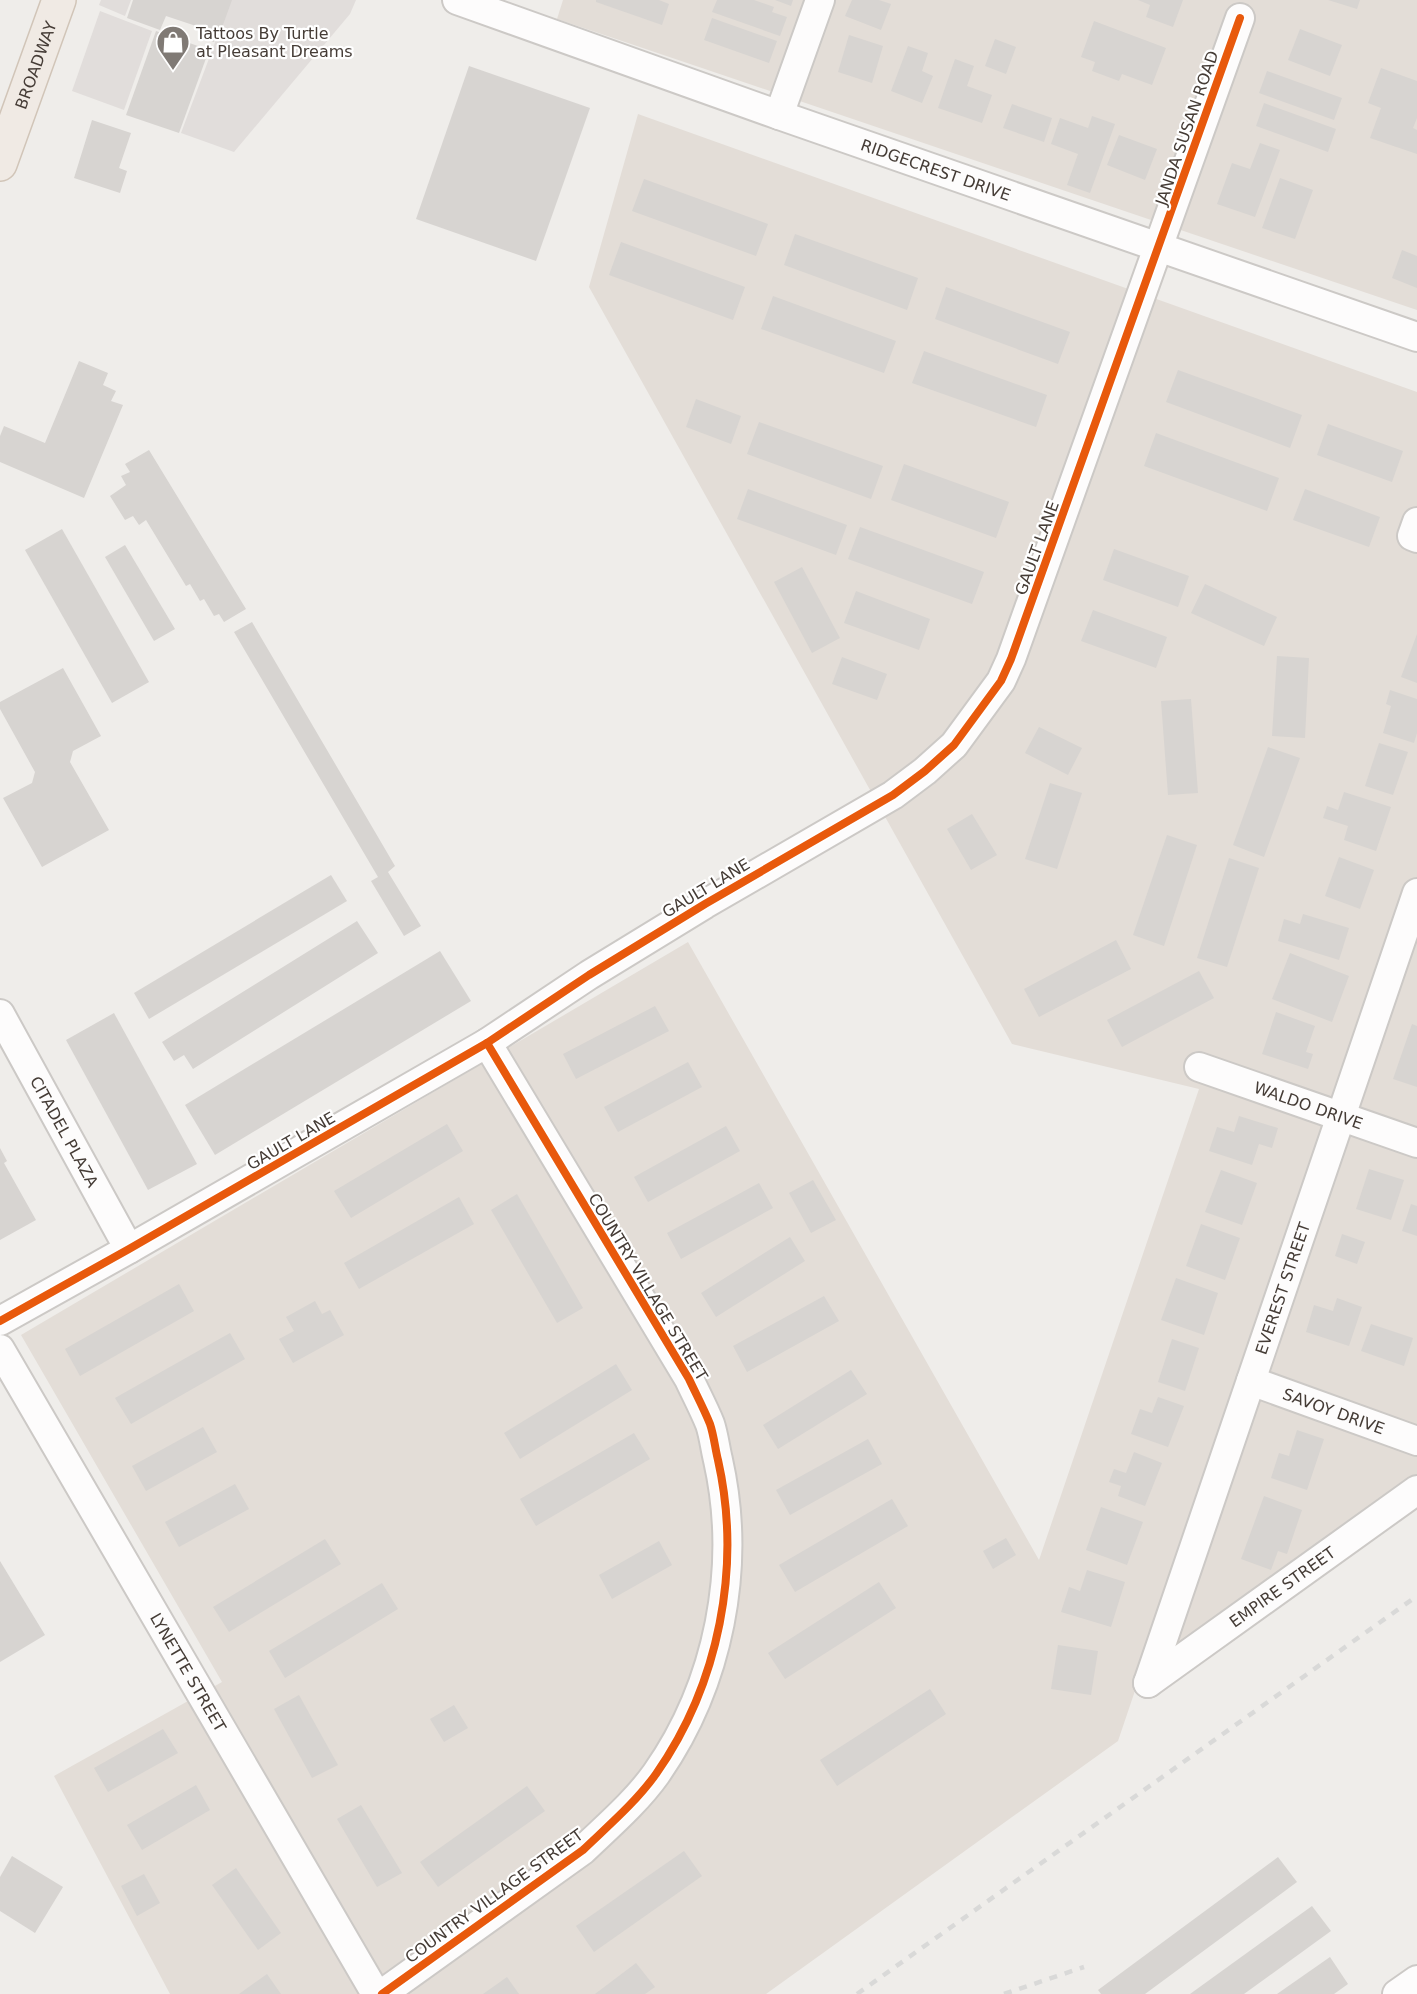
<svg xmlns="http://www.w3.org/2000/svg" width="1417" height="1994" font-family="'DejaVu Sans',sans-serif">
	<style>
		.residential { fill: #e3ddd7 }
		.parking { fill: #e1dddb }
		.building { fill: #d7d4d1 }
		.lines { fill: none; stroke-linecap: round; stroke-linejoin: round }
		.minor-casing { stroke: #ccc9c6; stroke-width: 32 }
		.major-casing { stroke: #d1c5b8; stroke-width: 36 }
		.minor { stroke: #fdfcfc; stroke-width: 28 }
		.major { stroke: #f0eae4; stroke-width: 33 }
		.rail { stroke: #d9d9d8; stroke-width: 4.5; stroke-dasharray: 8 8; stroke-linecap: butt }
		.cycleway-casing { stroke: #fff; stroke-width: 11 }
		.cycleway { stroke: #e8590c; stroke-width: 8 }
		.labels { text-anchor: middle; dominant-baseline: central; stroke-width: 4.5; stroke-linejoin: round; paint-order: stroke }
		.poi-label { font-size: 16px; fill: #453c36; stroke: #fff; text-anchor: start }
		.street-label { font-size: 16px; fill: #453c36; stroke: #fff }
	</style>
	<rect width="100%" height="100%" fill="#efedea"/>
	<g class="residential">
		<path d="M563,0H1417V310L557,19Z"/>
		<path d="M638,114L1417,392V1478L1141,1673L1118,1741L766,1994H170L54,1776L222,1682L21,1335L688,942L1039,1560L1199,1089L1012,1044L589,287Z"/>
	</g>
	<g class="parking">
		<path d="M101,0H131L125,16L99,5Z"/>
		<path d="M231,0H356L350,14L234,152L181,133Z"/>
		<path d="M100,11L152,31L124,110L72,91Z"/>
	</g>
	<g class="building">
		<path d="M133,0H232L220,33L218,32L214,42L199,37L202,28L166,16L160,30L127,18Z"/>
		<path d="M596,0H659L669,4L662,25L596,2Z"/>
		<path d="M717,0H754L774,7L772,12L787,17L780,36L712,12Z"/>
		<path d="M775,0H793L791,6Z"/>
		<path d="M852,0H879L891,4L881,30L845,16Z"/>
		<path d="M1138,0H1183L1173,27L1146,17L1150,5Z"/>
		<path d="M1328,0H1360L1357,9Z"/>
		<path d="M712,18L777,41L769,63L704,40Z"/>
		<path d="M1094,21L1166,48L1152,85L1122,74L1119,81L1092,71L1095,62L1081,57Z"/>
		<path d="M1300,29L1342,45L1330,76L1288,60Z"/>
		<path d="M156,31L209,50L179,133L126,115Z"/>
		<path d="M849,35L883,46L872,83L838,72Z"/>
		<path d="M995,39L1016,47L1006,74L985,66Z"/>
		<path d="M908,46L928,53L922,71L933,76L922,103L891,91Z"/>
		<path d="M955,59L974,66L967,86L992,95L982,123L938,108Z"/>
		<path d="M469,66L590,108L536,261L416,219Z"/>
		<path d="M1381,68L1417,81V118L1413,128L1417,130V154L1370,138L1381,108L1368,103Z"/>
		<path d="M1267,71L1342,98L1334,120L1259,93Z"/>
		<path d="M1264,103L1336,129L1328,152L1256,126Z"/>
		<path d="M1012,104L1052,118L1044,142L1003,128Z"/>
		<path d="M1092,116L1115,124L1090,193L1067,185L1078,154L1051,144L1060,118L1088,128Z"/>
		<path d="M92,120L131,133L119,168L127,171L120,193L74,178Z"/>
		<path d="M1119,135L1157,149L1145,180L1107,165Z"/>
		<path d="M1260,143L1280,150L1255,217L1217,204L1232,163L1250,169Z"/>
		<path d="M1280,178L1313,190L1295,239L1262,228Z"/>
		<path d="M644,179L768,224L756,256L632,211Z"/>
		<path d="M795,234L918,278L907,310L784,265Z"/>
		<path d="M621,242L745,287L733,320L609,275Z"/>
		<path d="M1402,250L1417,256V288L1392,278Z"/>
		<path d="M946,287L1070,332L1058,364L935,319Z"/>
		<path d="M773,296L896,341L884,373L761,329Z"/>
		<path d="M924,351L1047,395L1036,427L912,383Z"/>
		<path d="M79,361L108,373L103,385L116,391L111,401L123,405L84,498L0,462V436L4,426L45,443Z"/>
		<path d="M1178,370L1302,415L1290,448L1166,402Z"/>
		<path d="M696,399L741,416L731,444L686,427Z"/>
		<path d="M759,422L883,466L871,499L747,454Z"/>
		<path d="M1328,424L1403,451L1392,482L1317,455Z"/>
		<path d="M1156,433L1279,478L1267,511L1144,466Z"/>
		<path d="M149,450L246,609L224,622L219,614L214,616L204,599L200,601L190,584L186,586L146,520L139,525L133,516L125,520L110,496L126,485L121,476L130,472L125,464Z"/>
		<path d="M904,464L1009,502L996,538L891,500Z"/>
		<path d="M748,489L847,525L836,555L737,519Z"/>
		<path d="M1305,489L1380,517L1369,547L1293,520Z"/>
		<path d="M860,527L984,572L972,604L848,559Z"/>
		<path d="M62,529L149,682L112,703L25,550Z"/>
		<path d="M125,545L175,629L154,641L105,557Z"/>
		<path d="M1114,549L1189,576L1178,607L1103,580Z"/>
		<path d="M802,567L840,638L812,653L774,582Z"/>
		<path d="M1205,584L1277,617L1264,646L1191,613Z"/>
		<path d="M856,591L930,619L919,650L844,623Z"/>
		<path d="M1093,610L1167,637L1156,668L1081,641Z"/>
		<path d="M252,622L395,866L388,872L421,926L404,936L371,881L378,877L234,632Z"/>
		<path d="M1417,634V683L1401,677Z"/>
		<path d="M1277,656L1309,658L1305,738L1272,736Z"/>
		<path d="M842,657L887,674L877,700L832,684Z"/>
		<path d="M63,668L101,736L73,751L70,762L109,830L42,867L3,798L32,783L35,772L0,709V702Z"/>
		<path d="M1390,690L1417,699V733L1414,743L1383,733L1391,706L1386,704Z"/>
		<path d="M1191,699L1198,793L1168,795L1161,701Z"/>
		<path d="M1039,727L1082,748L1068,775L1025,753Z"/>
		<path d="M1379,743L1408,752L1393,795L1365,786Z"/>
		<path d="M1268,747L1300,758L1264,857L1233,845Z"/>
		<path d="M1050,783L1082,793L1057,869L1025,859Z"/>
		<path d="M1344,792L1391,807L1376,851L1344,840L1348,826L1323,818L1327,806L1338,810Z"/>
		<path d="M972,814L997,855L971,870L947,829Z"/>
		<path d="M1167,835L1197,845L1164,946L1133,935Z"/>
		<path d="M1339,857L1374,870L1360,909L1325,896Z"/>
		<path d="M1229,858L1259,868L1227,967L1197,958Z"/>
		<path d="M331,875L347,901L149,1019L134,993Z"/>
		<path d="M1303,914L1349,928L1339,960L1278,941L1284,919L1300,924Z"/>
		<path d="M357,921L378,953L193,1069L184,1055L174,1061L162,1042Z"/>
		<path d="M1116,940L1131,969L1039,1017L1024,989Z"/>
		<path d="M440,951L471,1001L215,1155L185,1105Z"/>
		<path d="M1290,953L1349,976L1332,1022L1272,999Z"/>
		<path d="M1199,971L1214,998L1122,1047L1107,1020Z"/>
		<path d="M655,1006L669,1031L576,1079L563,1054Z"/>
		<path d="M1276,1012L1315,1026L1306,1052L1313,1054L1308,1069L1262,1054Z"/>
		<path d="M114,1013L197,1164L148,1190L66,1040Z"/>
		<path d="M1412,1024L1417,1026V1087L1393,1079Z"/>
		<path d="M688,1062L702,1087L618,1132L604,1107Z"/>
		<path d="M1239,1116L1278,1128L1272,1148L1259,1144L1252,1165L1209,1151L1217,1127L1234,1132Z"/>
		<path d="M447,1124L463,1151L351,1218L334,1191Z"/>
		<path d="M726,1126L740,1151L648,1202L634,1177Z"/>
		<path d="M0,1148L7,1161L4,1163L36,1220L0,1240Z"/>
		<path d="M1369,1169L1404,1180L1391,1220L1356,1209Z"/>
		<path d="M1221,1170L1257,1183L1242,1225L1205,1212Z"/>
		<path d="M813,1180L836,1220L811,1233L789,1193Z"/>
		<path d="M759,1183L773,1208L681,1259L667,1233Z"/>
		<path d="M517,1194L583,1308L557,1323L491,1210Z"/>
		<path d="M459,1197L474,1224L359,1289L344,1263Z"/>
		<path d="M1411,1204L1417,1206V1236L1402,1231Z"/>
		<path d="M1201,1224L1240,1238L1225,1280L1186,1266Z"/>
		<path d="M1342,1234L1365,1242L1357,1264L1335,1256Z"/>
		<path d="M790,1237L805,1261L716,1317L701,1293Z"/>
		<path d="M1176,1278L1218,1293L1204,1335L1161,1320Z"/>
		<path d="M179,1284L194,1311L80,1376L65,1349Z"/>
		<path d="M824,1296L839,1321L747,1372L733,1346Z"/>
		<path d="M1337,1298L1362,1307L1349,1346L1306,1332L1314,1305L1333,1311Z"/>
		<path d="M315,1301L322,1314L330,1310L344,1335L293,1363L279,1339L294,1331L286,1317Z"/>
		<path d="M1371,1324L1413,1338L1404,1366L1361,1351Z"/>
		<path d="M230,1333L245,1359L131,1424L115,1398Z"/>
		<path d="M1172,1339L1199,1348L1185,1391L1158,1382Z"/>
		<path d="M616,1364L632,1390L520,1459L504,1433Z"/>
		<path d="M851,1370L867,1394L778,1449L763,1425Z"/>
		<path d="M1158,1397L1184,1406L1168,1447L1131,1434L1140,1409L1152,1413Z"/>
		<path d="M203,1427L217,1452L146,1491L132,1466Z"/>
		<path d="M1297,1430L1324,1439L1307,1490L1271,1478L1279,1453L1289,1456Z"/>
		<path d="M634,1433L650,1459L536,1526L520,1499Z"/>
		<path d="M868,1439L882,1464L790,1515L776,1490Z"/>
		<path d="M1134,1452L1162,1463L1145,1506L1118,1496L1121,1486L1109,1482L1114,1469L1126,1473Z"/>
		<path d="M235,1484L249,1509L179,1547L165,1522Z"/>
		<path d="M1264,1496L1302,1510L1287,1554L1278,1551L1271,1570L1241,1559Z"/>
		<path d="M892,1499L908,1526L795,1592L779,1565Z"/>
		<path d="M1101,1507L1143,1522L1127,1565L1086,1550Z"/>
		<path d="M1006,1538L1016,1555L993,1569L983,1551Z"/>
		<path d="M325,1539L341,1564L229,1632L213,1607Z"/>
		<path d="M659,1541L672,1565L612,1599L599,1575Z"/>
		<path d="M0,1561L45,1635L0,1662Z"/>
		<path d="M1087,1570L1125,1582L1111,1627L1061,1612L1069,1587L1080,1591Z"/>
		<path d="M879,1582L896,1608L785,1679L768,1653Z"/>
		<path d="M382,1583L398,1609L285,1678L269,1651Z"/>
		<path d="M1058,1645L1098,1651L1091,1695L1051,1689Z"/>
		<path d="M930,1689L946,1714L837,1786L820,1760Z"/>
		<path d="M299,1695L338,1765L312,1778L274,1709Z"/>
		<path d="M454,1705L468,1728L444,1742L430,1719Z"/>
		<path d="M163,1729L178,1753L108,1792L94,1768Z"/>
		<path d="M196,1785L210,1810L142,1850L127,1825Z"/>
		<path d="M527,1786L545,1811L438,1887L420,1862Z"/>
		<path d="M361,1805L402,1873L377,1887L337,1819Z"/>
		<path d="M684,1851L702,1876L594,1952L576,1926Z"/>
		<path d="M12,1856L63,1887L35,1933L0,1911V1877Z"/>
		<path d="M1278,1857L1297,1882L1145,1994H1101L1098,1990Z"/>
		<path d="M236,1868L281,1933L258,1950L212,1885Z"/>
		<path d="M144,1874L160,1903L137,1916L121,1886Z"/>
		<path d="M1312,1906L1331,1931L1244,1994H1190Z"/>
		<path d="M1330,1957L1348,1984L1334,1994H1277Z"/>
		<path d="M636,1963L655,1987L645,1994H595Z"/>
		<path d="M267,1974L281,1994H239Z"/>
		<path d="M507,1977L519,1994H483Z"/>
	</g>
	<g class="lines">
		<defs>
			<g id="minor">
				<path id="s1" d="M457,0L779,115L1417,337"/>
				<path d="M779,115L820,0"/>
				<path d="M1417,522L1412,536L1417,538"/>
				<path id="s2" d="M0,1014L129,1249"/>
				<path id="s3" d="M1199,1067L1417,1143"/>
				<path d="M0,1321L129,1249L487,1043L589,975L705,904L893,795L925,771L954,745L1001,681L1011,659L1240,18"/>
				<path id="s4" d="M0,1349L376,1994"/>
				<path id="s5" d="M1251,1381L1417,1441"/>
				<path id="s6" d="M1148,1683L1417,893"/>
				<path id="s7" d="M1148,1683L1417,1490"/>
				<path d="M382,1994L583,1850C608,1826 636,1802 656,1774C719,1684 742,1567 718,1460C715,1448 714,1436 710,1424C704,1409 696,1394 689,1379L487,1043"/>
				<path d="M1397,1994L1417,1980"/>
			</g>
			<g id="major">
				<path id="s8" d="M0,164L59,0"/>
			</g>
		</defs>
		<use href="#minor" class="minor-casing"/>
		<use href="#major" class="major-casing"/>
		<use href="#minor" class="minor"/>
		<use href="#major" class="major"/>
		<g class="rail">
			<path d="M857,1994L1417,1596"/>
			<path d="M1004,1994L1084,1967"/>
		</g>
		<defs>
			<g id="cycleway">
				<path d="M0,1321L129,1249L487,1043L589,975L705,904L893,795L925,771L954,745L1001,681L1011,659L1240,18"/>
				<path d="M382,1994L583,1850C608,1826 636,1802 656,1774C719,1684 742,1567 718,1460C715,1448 714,1436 710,1424C704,1409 696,1394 689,1379L487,1043"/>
			</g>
		</defs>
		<use href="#cycleway" class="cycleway-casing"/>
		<use href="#cycleway" class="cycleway"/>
	</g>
	<defs>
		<symbol id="shop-pin" viewBox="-11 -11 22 30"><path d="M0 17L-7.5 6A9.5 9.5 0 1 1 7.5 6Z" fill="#807a75" stroke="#fff"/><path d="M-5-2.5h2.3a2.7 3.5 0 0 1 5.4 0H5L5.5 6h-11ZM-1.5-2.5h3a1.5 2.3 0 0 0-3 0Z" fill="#fff"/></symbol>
	</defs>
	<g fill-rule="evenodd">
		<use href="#shop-pin" x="154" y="23" width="38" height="52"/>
	</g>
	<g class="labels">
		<g class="poi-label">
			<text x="196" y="33">Tattoos By Turtle<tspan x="196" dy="18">at Pleasant Dreams</tspan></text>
		</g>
		<g class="street-label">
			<text stroke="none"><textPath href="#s8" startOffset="105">BROADWAY</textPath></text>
			<text transform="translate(1187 128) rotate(-71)">JANDA SUSAN ROAD</text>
			<text stroke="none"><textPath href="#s1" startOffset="508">RIDGECREST DRIVE</textPath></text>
			<text transform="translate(1037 548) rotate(-70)">GAULT LANE</text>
			<text transform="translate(706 888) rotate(-31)">GAULT LANE</text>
			<text stroke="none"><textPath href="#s3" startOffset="116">WALDO DRIVE</textPath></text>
			<text stroke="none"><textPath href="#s2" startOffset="134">CITADEL PLAZA</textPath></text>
			<text transform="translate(291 1141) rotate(-30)">GAULT LANE</text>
			<text transform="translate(648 1287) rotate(59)">COUNTRY VILLAGE STREET</text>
			<text stroke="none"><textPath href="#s6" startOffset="417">EVEREST STREET</textPath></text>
			<text stroke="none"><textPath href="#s5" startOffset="88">SAVOY DRIVE</textPath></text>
			<text stroke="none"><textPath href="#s7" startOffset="165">EMPIRE STREET</textPath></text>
			<text stroke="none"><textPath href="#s4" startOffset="374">LYNETTE STREET</textPath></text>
			<text transform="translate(494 1896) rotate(-36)">COUNTRY VILLAGE STREET</text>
		</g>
	</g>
</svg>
